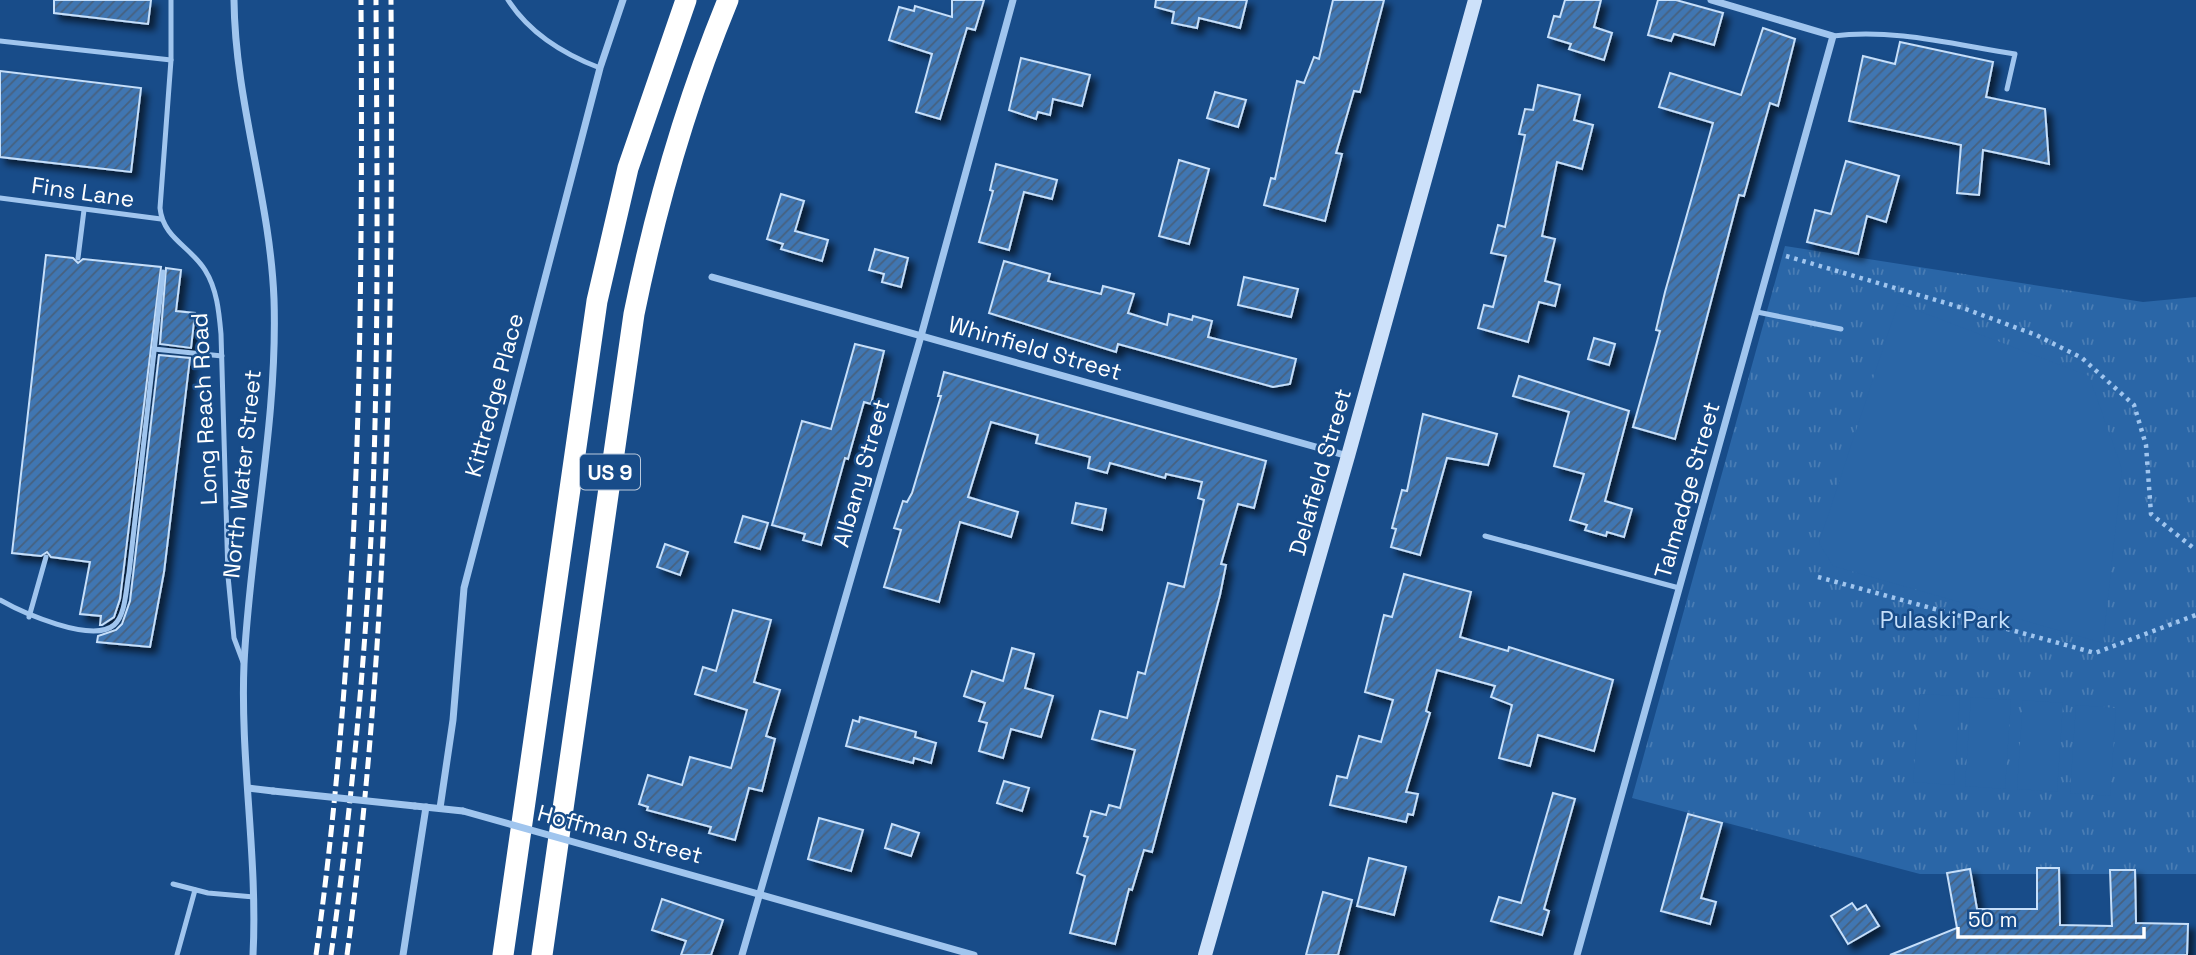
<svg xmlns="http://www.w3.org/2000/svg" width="2196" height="955" font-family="'Space Grotesk',sans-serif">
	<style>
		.grass { fill: url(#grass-tufts) }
		.garden { fill: #2a66a7 }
		.building { fill: url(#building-hatch); stroke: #c6dffa; stroke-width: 2; filter: url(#shadow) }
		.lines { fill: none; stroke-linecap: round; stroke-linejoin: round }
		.path { stroke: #a0c5ee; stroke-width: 4.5; stroke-dasharray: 3.5 5; stroke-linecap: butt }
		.lane { stroke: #a0c5ee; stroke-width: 5 }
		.street { stroke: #a0c5ee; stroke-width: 7 }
		.secondary { stroke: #cde1fa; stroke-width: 14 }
		.highway { stroke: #fff; stroke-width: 21 }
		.rail { stroke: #fff; stroke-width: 5; stroke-dasharray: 12 5; stroke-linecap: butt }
		.street-bridge { stroke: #a0c5ee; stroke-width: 7 }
		.labels { text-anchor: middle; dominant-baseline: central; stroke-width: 5; stroke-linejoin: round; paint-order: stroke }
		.shield { fill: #184c89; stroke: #bac9dc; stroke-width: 2 }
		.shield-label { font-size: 21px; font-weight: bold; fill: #fff }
		.street-label { font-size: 23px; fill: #fff; stroke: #184c89 }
		.park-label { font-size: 23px; fill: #c6dffa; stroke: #184c89 }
	</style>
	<defs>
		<pattern id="grass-tufts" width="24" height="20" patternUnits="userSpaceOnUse" patternTransform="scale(1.75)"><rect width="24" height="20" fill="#2a66a7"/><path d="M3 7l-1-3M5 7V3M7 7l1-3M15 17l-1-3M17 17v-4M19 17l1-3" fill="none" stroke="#4a7db4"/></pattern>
		<pattern id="building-hatch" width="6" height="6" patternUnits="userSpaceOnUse" patternTransform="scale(1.75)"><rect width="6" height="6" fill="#4076b2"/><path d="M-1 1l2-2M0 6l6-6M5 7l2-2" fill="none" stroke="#46617f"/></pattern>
		<filter id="shadow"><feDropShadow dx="6" dy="6" stdDeviation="3.5" flood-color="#0009"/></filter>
	</defs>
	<rect width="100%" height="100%" fill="#184c89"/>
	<path class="grass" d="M1785,246L2143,302L2196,297V874H1920L1632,798Z"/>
	<g class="garden">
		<path d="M1898,303L2089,376L2122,469L2103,643L1833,566L1819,543Z"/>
		<path d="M1920,694L1960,696L1954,785L1913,782Z"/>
		<path d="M1971,697L2011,700L2005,789L1965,786Z"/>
		<path d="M2023,700L2063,703L2057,792L2017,789Z"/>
		<path d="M2076,705L2116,708L2110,796L2070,793Z"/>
	</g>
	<g class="building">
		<path d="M54,0H151L148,24L54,13Z"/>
		<path d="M952,0H984L975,30L967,28L940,119L916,112L932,54L889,40L899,7L914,11L915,6L952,17Z"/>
		<path d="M1156,0H1247L1240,28L1199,18L1197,28L1172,23L1174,12L1155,7Z"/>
		<path d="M1333,0H1384L1360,92L1354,91L1336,153L1342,154L1325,221L1264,205L1271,178L1275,179L1297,81L1304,83L1314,57L1319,59Z"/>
		<path d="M1565,0H1601L1594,27L1612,33L1604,60L1569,49L1571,44L1548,37L1554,16L1560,17Z"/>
		<path d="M1658,0H1676L1723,13L1714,45L1674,34L1671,41L1648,35Z"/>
		<path d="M1763,28L1795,39L1778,106L1770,103L1744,196L1739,195L1675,439L1633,427L1660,331L1656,330L1665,292L1713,123L1659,107L1670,73L1741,95Z"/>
		<path d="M1900,42L1993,62L1986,97L2045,109L2049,164L1983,150L1979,195L1957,193L1961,145L1849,121L1863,56L1895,64Z"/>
		<path d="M1021,58L1090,75L1082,106L1053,99L1050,115L1038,112L1036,119L1009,110Z"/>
		<path d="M0,71L141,88L131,172L0,157Z"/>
		<path d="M1538,85L1580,95L1574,120L1593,125L1582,169L1557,162L1542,236L1555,239L1545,281L1560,285L1555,306L1539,302L1528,342L1478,328L1484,305L1493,307L1506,256L1491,253L1498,225L1505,227L1525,135L1519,134L1525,109L1533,110Z"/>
		<path d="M1215,92L1246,100L1238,127L1207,118Z"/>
		<path d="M1179,160L1209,169L1189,244L1159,236Z"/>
		<path d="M1846,161L1899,176L1886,222L1867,216L1858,254L1807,242L1815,210L1831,214Z"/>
		<path d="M996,164L1057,180L1052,199L1024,192L1009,250L979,242L993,191L990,190Z"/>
		<path d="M781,194L804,201L795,231L828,240L822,261L781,249L783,244L767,239Z"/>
		<path d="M875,249L908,258L901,287L882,282L884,274L869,270Z"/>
		<path d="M46,255L73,258L78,263L83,259L161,267L120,599L114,617L102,625H100L101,616L80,614L90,562L51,557L47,552L41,556L12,553Z"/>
		<path d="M1004,261L1050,274L1048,281L1101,294L1103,286L1134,294L1128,313L1167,325L1169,314L1192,320L1193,316L1212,321L1208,337L1296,359L1290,384L1273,387L1118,344L1116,352L989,313Z"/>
		<path d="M166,268L181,270L176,311L195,313L191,348L160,344Z"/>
		<path d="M1244,277L1298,289L1291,317L1238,305Z"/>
		<path d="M1594,338L1615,344L1609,365L1588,359Z"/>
		<path d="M855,344L884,351L871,404L864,402L848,459L845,458L821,545L803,540L805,534L772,525L802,421L831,429Z"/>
		<path d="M159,355L190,358L164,572L150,647L97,642L98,636L116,630L122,624L130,601Z"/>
		<path d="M944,372L1266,461L1254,508L1238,504L1221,564L1226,565L1220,595L1152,852L1144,850L1132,890L1129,889L1115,944L1070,933L1085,876L1077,873L1088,837L1084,836L1091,811L1106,815L1109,805L1120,808L1135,750L1092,739L1100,711L1127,718L1138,672L1145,674L1168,583L1184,587L1204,500L1198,498L1202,482L1166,474L1165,478L1110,463L1107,473L1088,468L1090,457L1036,443L1038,435L991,422L968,497L1018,512L1011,537L960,522L939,602L884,587L901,530L894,528L903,501L907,502L912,493L941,396H938Z"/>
		<path d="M1519,376L1629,411L1605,501L1632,509L1624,537L1607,532L1606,536L1585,530L1587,525L1570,520L1584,474L1554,466L1569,412L1513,396Z"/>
		<path d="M1423,414L1497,434L1488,465L1447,458L1420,555L1391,547L1396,529L1392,528L1402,490L1407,491Z"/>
		<path d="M1076,503L1106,509L1102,530L1072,523Z"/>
		<path d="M743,516L768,523L760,549L735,542Z"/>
		<path d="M665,544L688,552L680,575L657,567Z"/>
		<path d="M1404,574L1471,592L1460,637L1508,651L1509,647L1613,680L1594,751L1538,735L1530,766L1499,758L1512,705L1491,697L1495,686L1437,670L1426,711L1430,713L1406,792L1418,794L1413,815L1408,814L1406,822L1330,805L1337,776L1347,778L1359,736L1381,742L1393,700L1365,692L1384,615L1392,617Z"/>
		<path d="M733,610L771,620L754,682L780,690L766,736L775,739L762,791L749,788L735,840L709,833L711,827L647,810L648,807L639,804L648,775L682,785L690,757L731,768L747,710L695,694L703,667L716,671Z"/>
		<path d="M1012,648L1034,654L1025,688L1053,696L1041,737L1011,729L1003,758L979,751L987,723L979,721L985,703L964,696L972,671L1003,681Z"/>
		<path d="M860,717L916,732L915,737L936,743L931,763L914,758L913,763L846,746L853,720L859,722Z"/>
		<path d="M1004,781L1029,788L1022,811L997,803Z"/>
		<path d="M1553,793L1575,799L1544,909L1549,911L1542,935L1491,921L1499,897L1521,903Z"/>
		<path d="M1688,814L1722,823L1701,898L1716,902L1710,924L1661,911Z"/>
		<path d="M819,818L863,830L851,871L808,859Z"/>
		<path d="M892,824L919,833L911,856L885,848Z"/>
		<path d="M1369,858L1406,867L1394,915L1357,906Z"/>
		<path d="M2037,868H2059L2060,925L2112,926L2110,870H2135L2136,923L2188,924L2187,955H1890L1957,928L1947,873L1970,869L1977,909H2037Z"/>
		<path d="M1323,892L1352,900L1338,955H1306Z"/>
		<path d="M662,899L723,920L711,955H681L686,941L652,930Z"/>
		<path d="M1852,903L1857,910L1866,905L1879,926L1848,944L1831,916Z"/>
	</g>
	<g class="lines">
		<g class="path">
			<path d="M1786,256L1963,308L2036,335L2082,358L2134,405L2146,445L2151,514L2196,550"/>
			<path d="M1818,577L2095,653L2196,615"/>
		</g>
		<g class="lane">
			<path d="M171,0V60L160,208C163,238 190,246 205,270C217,289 219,312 221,334L228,576L234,638L243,662"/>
			<path d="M508,0C530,34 563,54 600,68"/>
			<path d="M1833,36C1893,28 1956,45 2015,54L2007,89"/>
			<path d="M0,41L171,60"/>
			<path d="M0,198L161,219"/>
			<path d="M78,258L84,210"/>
			<path d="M1757,312L1841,329"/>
			<path d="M154,349L222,356"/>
			<path d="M1485,536L1679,588"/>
			<path d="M0,600C21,612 92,644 114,625C126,615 126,587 129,573L163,272"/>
			<path d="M29,617L46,557"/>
			<path d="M173,884L208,893L254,897"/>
			<path d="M177,955L195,890"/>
		</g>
		<g class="street">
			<path d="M234,0C235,102 270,198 274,299C278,421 250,542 244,664C240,761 258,858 253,955"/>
			<path d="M712,277L1348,456"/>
			<path d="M248,788L273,791"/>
			<path d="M415,806L463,811"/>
			<path d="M440,808L453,720L464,588L600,68L623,0"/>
			<path d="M620,855L974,955"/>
			<path d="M403,955L426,807"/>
			<path d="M742,955L921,336L1013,0"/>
			<path d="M1577,955L1833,36L1711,0"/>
		</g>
		<path class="secondary" d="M1205,955L1348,456L1475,0"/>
		<g class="highway">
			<path d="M503,955L597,301L628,168L686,0"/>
			<path d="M542,955L634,314C656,206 686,102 728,0"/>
		</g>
		<g class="rail">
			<path d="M316,955C360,638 363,320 361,0"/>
			<path d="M331,955C351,810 365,664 372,518C379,346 377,173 376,0"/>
			<path d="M347,955C389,638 393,320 391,0"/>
		</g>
		<g class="street-bridge">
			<path d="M273,791L415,806"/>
			<path d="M463,811L620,855"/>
		</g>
	</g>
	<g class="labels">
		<rect class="shield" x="580" y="454.5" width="60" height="35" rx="5"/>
		<g class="shield-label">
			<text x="610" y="472">US 9</text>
		</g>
		<g class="street-label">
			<text transform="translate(83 192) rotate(8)">Fins Lane</text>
			<text transform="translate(1035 348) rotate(16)">Whinfield Street</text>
			<text transform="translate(494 395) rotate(-75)">Kittredge Place</text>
			<text transform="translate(204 409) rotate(-93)">Long Reach Road</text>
			<text transform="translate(1320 472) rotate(-74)">Delafield Street</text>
			<text transform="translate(861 473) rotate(-74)">Albany Street</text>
			<text transform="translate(242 474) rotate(-84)">North Water Street</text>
			<text transform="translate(1687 490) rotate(-74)">Talmadge Street</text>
			<text transform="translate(620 834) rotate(15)">Hoffman Street</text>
		</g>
		<g class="park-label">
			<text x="1945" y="620">Pulaski Park</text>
		</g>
	</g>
	<path d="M1958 927v10h186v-10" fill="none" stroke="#ffffff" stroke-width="3.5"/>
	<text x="1968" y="927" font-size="21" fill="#ffffff" stroke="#184c89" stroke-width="5" paint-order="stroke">50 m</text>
</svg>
